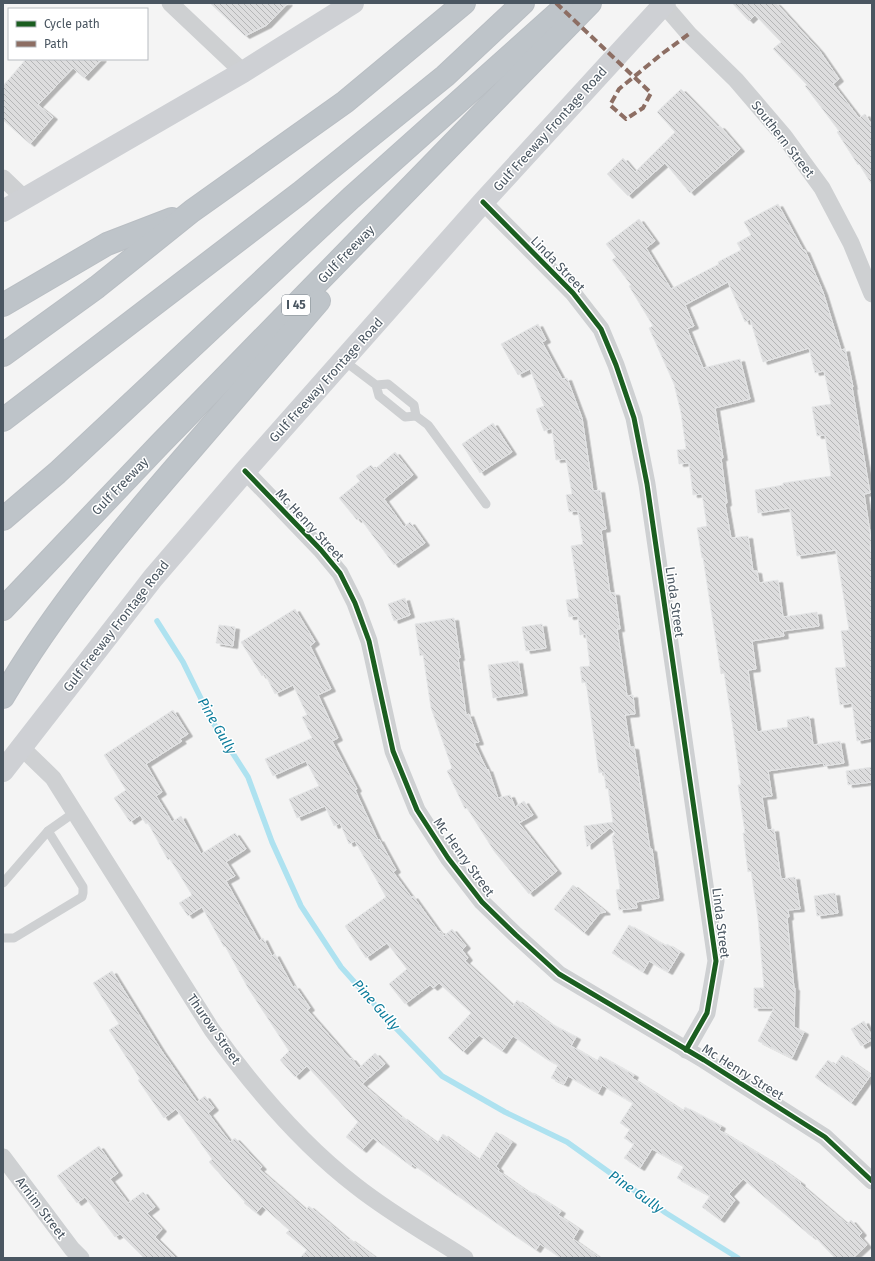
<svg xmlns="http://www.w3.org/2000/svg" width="875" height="1261" font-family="'Fira Sans',sans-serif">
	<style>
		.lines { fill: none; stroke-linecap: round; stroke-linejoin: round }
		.stream { stroke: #aee2f0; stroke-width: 5.5 }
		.building { fill: url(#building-back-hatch); stroke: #e5e6e7; filter: url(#shadow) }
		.motorway-casing { stroke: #b9bec3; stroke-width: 24 }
		.service { stroke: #ced0d2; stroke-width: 9 }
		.minor { stroke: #ced0d2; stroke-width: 17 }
		.secondary { stroke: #ced0d4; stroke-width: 22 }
		.motorway { stroke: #bec4c9; stroke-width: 22 }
		.quiet { stroke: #8d6e63; stroke-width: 4; stroke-dasharray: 8 4; stroke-linecap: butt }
		.cycleway-casing { stroke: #fff; stroke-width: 8 }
		.cycleway { stroke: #1b5e20; stroke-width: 5 }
		.labels { text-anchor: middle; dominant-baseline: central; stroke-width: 3; stroke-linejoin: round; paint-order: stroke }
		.shield { fill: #fff; stroke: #808990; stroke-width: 1 }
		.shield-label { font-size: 12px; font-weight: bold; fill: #4a5661 }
		.street-label { font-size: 13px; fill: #4a5661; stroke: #fff }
		.water-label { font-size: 14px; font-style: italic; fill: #0c7c9b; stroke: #fff }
	</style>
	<defs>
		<pattern id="building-back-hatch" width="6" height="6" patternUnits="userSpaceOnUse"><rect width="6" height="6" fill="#ddddde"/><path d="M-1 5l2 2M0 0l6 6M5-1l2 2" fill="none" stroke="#b5b6b7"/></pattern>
		<filter id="shadow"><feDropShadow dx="4.5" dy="2.5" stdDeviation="0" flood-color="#0004"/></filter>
	</defs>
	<rect width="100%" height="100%" fill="#f4f4f4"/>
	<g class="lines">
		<path class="stream" d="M157,621L183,662L212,721L248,777L272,842L301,906L341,967L393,1025L442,1076L505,1112L567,1142L666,1213L738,1258"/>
	</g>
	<g class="building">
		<path d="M210,3H288L267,25L245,36Z"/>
		<path d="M732,3H776L819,50L839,79L833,84L859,118L865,114L872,125V185L859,164L858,165L837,132L839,131L805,86L807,85L773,49L781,42L755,15L749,21Z"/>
		<path d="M26,59H102L84,78L73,68L38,105L53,117L30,144L3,120V86Z"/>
		<path d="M681,89L718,127L720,126L740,149L690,193L665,163L628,196L607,174L623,158L635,172L675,132L657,112Z"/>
		<path d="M778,204L803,250H805L823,292L841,350L845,349L853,387H852L870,493L864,494L872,545H870L872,559V738L857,741L852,703L840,705L835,668L846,667L841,631L849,630L836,550L797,556L790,508L758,513L755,490L783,485V483L831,476L825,435L817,436L812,407L831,404L824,371L815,373L809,348L763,362L750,319L745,322L728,282L685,305L694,326L687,329L703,368L740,359L750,399L715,408L723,458H721L727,503L725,504L731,538L748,536L753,571H757L759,583L778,580L783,617L817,612L819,626L783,631L784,636L752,641L756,669L748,670L757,732L788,727L787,720L809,716L813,745L840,741L844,763L824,766L823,763L768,771L772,796L762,797L767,830L774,829L781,879L795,877L800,909L788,910L789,917L787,918L794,988H795L794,1027L804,1032L792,1058L758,1041L774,1008H754V988H764L758,919L751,871L748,872L743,833H745L738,785H741L732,722L724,673L721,674L703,558H702L697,528L707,526L702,494L693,495L689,463L679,464L677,450L686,449L681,413L674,384L649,328L653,326L629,286L631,285L612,260L616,257L606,244L639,219L655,241L646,248L671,289L719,264L718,262L741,250L737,243L751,235L744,222Z"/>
		<path d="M538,324L546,340L542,342L562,379L567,378L582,418L593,491L600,490L606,529L601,530L610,593H615L620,629H617L627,696L633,695L635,714L625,715L630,747H634L650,849H652L659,898L636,902L637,908L619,910L616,890L620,889L612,837L615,833L610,828L587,847L584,826L613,822L608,788L606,789L604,772L599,773L586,682L582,683L580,667L590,666L586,634L580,635L578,616L569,617L566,600L579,598L571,546L583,544L578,511L569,512L566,495L572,494L566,459L556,460L552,428L544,431L536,409L544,406L530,369L518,375L501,344Z"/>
		<path d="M493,423L512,452L480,473L462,444Z"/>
		<path d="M395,452L413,475L384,499L404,527L410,522L425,543L394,565L360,518L357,520L339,498L360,481L356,476L371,465L375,469Z"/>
		<path d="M405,598L410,615L394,621L388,604Z"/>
		<path d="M295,609L315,642L310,646L331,689L318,695L338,738L332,741L357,789L355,790L378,840L379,839L396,870L393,872L412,898L413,896L439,932L440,931L444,936L452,929L466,946L462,950L468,958L465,961L513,1006L517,1000L549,1023L576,1037L571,1046L597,1061L600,1056L634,1075L632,1078L683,1111L685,1107L721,1126L719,1130L769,1160L801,1183L800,1184L847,1224L851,1220L862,1233L859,1236L867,1245L853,1258H835L813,1235L812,1237L743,1179L729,1194L735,1200L720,1220L702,1207L710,1196L677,1178L684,1166L652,1149L640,1168L624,1158L634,1144L624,1138L630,1129L620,1123L633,1103L602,1085L598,1093L568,1076L564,1084L551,1078L558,1065L542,1056L513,1036L502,1051L479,1035L463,1052L448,1038L471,1013L439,983L433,988L430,985L405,1004L389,984L407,969L387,943L366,958L345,926L386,897L355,841L349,844L340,823L334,826L325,806L297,818L289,799L319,786L306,761L273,776L265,759L312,738L302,717L307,715L293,685L275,694L265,674L262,676L241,642Z"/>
		<path d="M454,618L460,658H458L466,715L469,714L479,742L474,743L487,770L488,769L498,798L510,795L515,807L524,801L533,815L519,823L557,871L529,894L494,851L467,808L465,809L447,771L452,768L431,708L423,655L420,656L415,624Z"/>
		<path d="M542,624L546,648L526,651L522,627Z"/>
		<path d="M219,625L235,627L233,646L216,643Z"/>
		<path d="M518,661L523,693L493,698L488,665Z"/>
		<path d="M173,710L188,734L180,739L182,741L146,764L162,792L156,796L172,822L181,816L201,854L235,833L246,849L226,862L235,876L226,881L259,941L263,938L272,956L275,954L293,987L295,986L310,1008L307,1010L350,1059L351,1058L359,1068L375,1053L385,1064L362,1084L402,1118V1117L437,1143L443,1134L479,1160L496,1132L512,1142L496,1166L499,1169L498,1171L528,1192L529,1191L561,1211L558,1215L579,1229L573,1239L600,1258H561L540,1244L536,1250L505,1229L412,1164L411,1166L373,1138L362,1150L346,1137L358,1122L307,1066L295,1077L280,1060L289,1051L248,988L225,946L224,947L202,907L188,916L179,903L192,895L170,859L168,860L148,823L146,824L140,815L130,822L114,798L126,790L104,755Z"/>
		<path d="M872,767V782L848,785L846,771Z"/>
		<path d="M573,885L606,912L600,913L584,933L554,909Z"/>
		<path d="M835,893L838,913L817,916L814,896Z"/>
		<path d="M629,925L666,946L667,944L680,952L668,972L649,961L643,972L612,953Z"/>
		<path d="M112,971L161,1050L197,1102L205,1096L214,1108L208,1113L230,1142L235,1138L262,1167L259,1169L306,1210L309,1206L349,1240L350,1239L376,1258H300L307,1250L286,1233L289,1230L262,1206L256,1213L244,1203L245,1202L209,1162L212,1159L176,1109L164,1118L138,1080L140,1079L109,1030L119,1024L93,983Z"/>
		<path d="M864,1021L872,1036V1040L861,1046L851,1029Z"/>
		<path d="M842,1055L871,1075L851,1103L815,1077L828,1060L835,1065Z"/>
		<path d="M99,1146L118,1173L110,1179L128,1203L143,1192L155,1207L147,1213L162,1229L155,1237L176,1258H144L120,1234L115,1237L85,1197L77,1203L57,1176Z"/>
	</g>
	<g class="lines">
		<defs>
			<g id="motorway">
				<path d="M3,305L107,244L172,219"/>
				<path d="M3,355L97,287L192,211L345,102L464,3"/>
				<path d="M3,420L300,193L445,76L523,3"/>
				<path d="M3,519L57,473L351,198L569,3"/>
				<path d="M3,609L160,444L590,3"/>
				<path d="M3,697C55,608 121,530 188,453C232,402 275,352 319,301"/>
			</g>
		</defs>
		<use href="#motorway" class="motorway-casing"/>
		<g class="service">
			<path d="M343,360L376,385L379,396L405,417L416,416L414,405L388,384L376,385"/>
			<path d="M416,416L428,425L486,504"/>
			<path d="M48,831L75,812"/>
			<path d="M3,883L48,831L83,887V893L82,897L14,938H3"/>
		</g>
		<g class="minor">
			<path d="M170,3L243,72"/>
			<path d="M664,5L689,34L736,80L784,136L822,188L851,243L872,294"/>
			<path d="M3,178L25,199"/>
			<path d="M483,202L573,293L601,329L616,365L634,418L647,484L716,961L707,1013L686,1050"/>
			<path d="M245,471L321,550L340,573L355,603L369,641L393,751L417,810L448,858L482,902L516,935L559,974L704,1060L825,1137L872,1181"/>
			<path d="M21,747L53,778L212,1030C253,1087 300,1143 356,1186C390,1213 429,1235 465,1258"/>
			<path d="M3,1157L72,1249L81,1258"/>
		</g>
		<g class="secondary">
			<path d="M3,211L243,72L353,3"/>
			<path d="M3,771L153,578L245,471L483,202L665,3"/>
		</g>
		<use href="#motorway" class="motorway"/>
		<path class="quiet" d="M556,3L651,93L643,108L626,119L610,105L619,89L663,53L689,34"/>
		<defs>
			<g id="cycleway">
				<path d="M483,202L573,293L601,329L616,365L634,418L647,484L716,961L707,1013L686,1050"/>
				<path d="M245,471L321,550L340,573L355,603L369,641L393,751L417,810L448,858L482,902L516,935L559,974L704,1060L825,1137L872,1181"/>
			</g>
		</defs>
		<use href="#cycleway" class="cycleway-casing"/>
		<use href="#cycleway" class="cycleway"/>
	</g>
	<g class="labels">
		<rect class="shield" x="282" y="295" width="28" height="20" rx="3"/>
		<g class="shield-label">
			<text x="296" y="305">I 45</text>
		</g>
		<g class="street-label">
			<text transform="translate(550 129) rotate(-48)">Gulf Freeway Frontage Road</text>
			<text transform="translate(783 139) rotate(52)">Southern Street</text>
			<text transform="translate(346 254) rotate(-46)">Gulf Freeway</text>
			<text transform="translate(558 264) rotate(46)">Linda Street</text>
			<text transform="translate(326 380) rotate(-48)">Gulf Freeway Frontage Road</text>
			<text transform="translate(120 486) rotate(-46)">Gulf Freeway</text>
			<text transform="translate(310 525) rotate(47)">Mc Henry Street</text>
			<text transform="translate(675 602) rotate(82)">Linda Street</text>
			<text transform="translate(116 626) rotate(-52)">Gulf Freeway Frontage Road</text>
			<text transform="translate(464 857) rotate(54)">Mc Henry Street</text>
			<text transform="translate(721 923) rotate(83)">Linda Street</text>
			<text transform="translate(214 1029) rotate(55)">Thurow Street</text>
			<text transform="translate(743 1072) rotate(32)">Mc Henry Street</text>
			<text transform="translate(41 1208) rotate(53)">Arnim Street</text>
		</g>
		<g class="water-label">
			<text transform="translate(217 726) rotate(60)">Pine Gully</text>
			<text transform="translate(376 1005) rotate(48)">Pine Gully</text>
			<text transform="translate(636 1192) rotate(35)">Pine Gully</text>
		</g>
	</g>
	<rect width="875" height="1261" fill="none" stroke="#4a5661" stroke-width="8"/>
	<rect x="8" y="8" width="140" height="52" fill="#ffffff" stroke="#b7bbc0"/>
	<rect x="16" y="21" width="20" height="6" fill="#1b5e20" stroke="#b7bbc0"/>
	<text x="44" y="28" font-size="12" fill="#4a5661">Cycle path</text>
	<rect x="16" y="41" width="20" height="6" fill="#8d6e63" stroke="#b7bbc0"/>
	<text x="44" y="48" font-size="12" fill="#4a5661">Path</text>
</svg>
